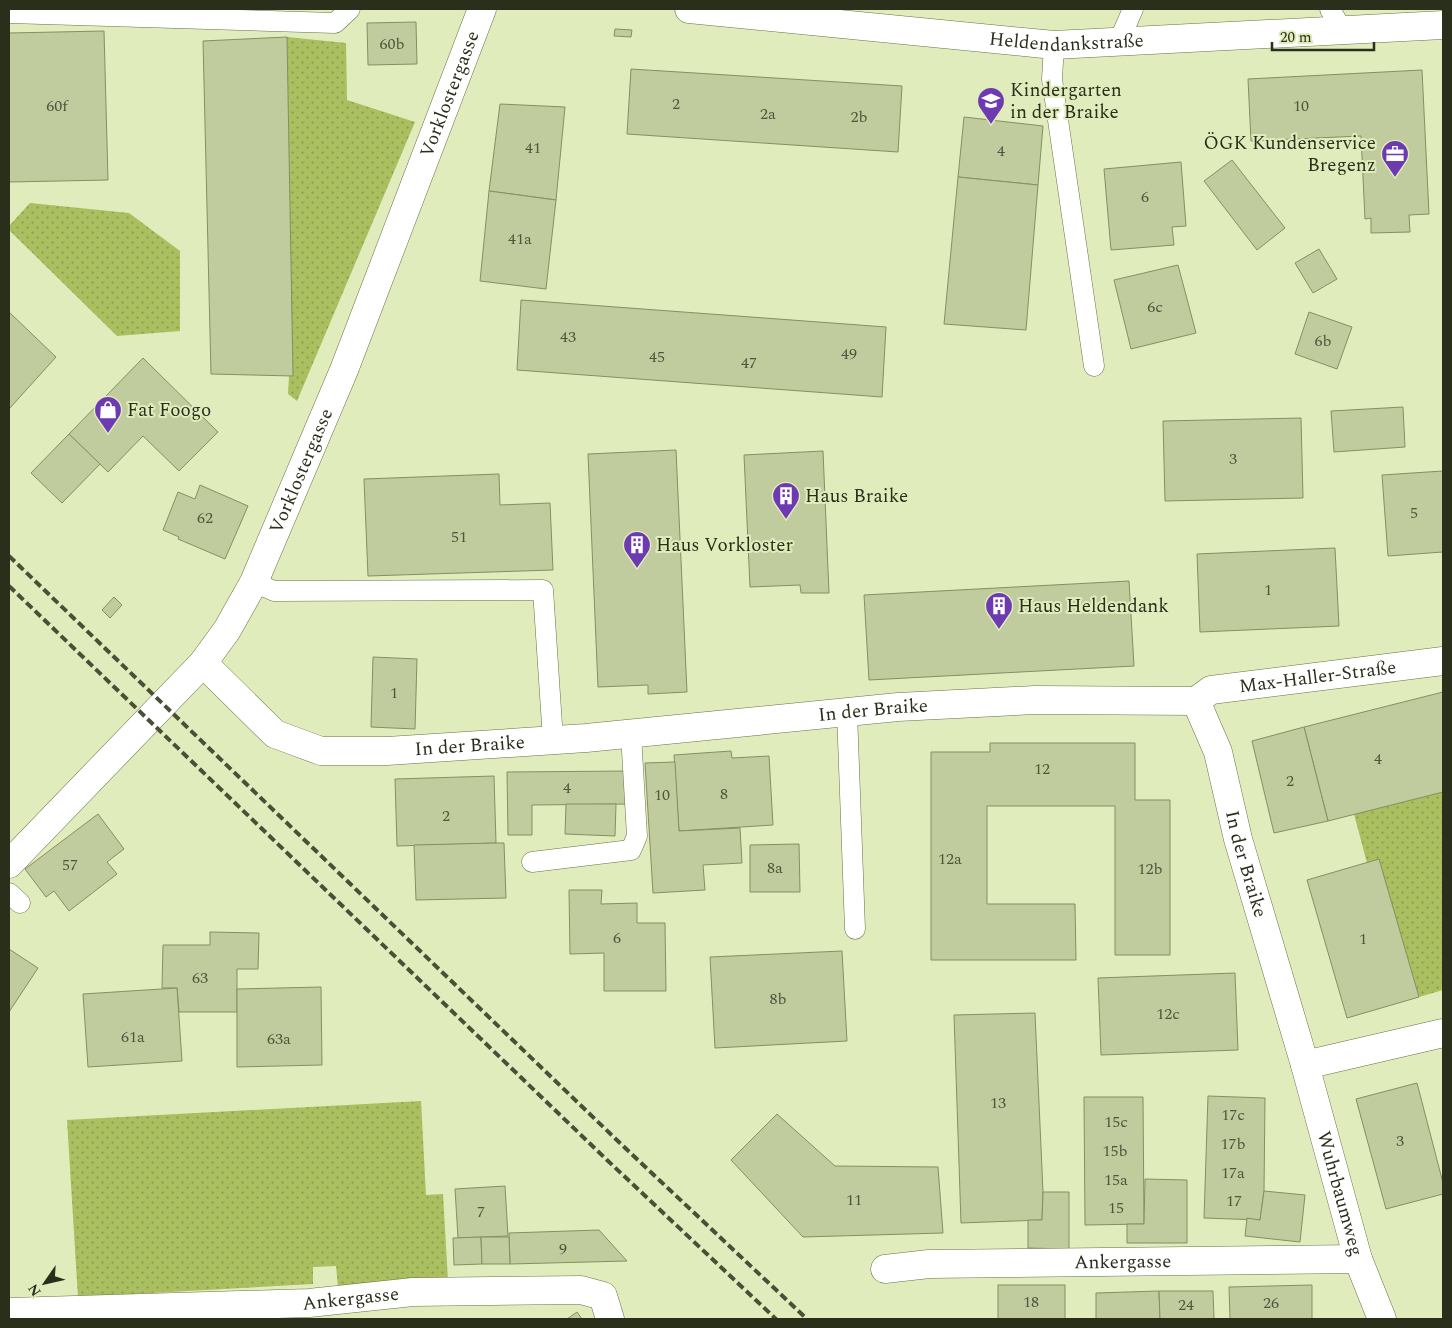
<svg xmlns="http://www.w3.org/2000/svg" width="1452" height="1328" font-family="Spectral,serif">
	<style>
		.grass { fill: url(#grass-dots) }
		.building { fill: #c0cc9d; stroke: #848f63 }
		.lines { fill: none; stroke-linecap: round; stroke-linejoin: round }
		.lane-casing { stroke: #687247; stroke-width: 21 }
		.street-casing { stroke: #687247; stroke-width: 29 }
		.lane { stroke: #fff; stroke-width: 20 }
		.street { stroke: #fff; stroke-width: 28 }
		.rail { stroke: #4a5038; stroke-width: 4; stroke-dasharray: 8 4; stroke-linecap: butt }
		.labels { text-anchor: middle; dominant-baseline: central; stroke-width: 4; stroke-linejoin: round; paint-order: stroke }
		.number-label { font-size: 16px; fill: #50563c }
		.street-label { font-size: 19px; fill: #2a2f1c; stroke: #e0ecbc }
		.poi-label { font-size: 19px; fill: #2a2f1c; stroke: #e0ecbc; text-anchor: start }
	</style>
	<defs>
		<pattern id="grass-dots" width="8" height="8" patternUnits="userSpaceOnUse" patternTransform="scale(1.25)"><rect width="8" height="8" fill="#aabf5f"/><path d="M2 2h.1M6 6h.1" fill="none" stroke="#8b9c4e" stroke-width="1.8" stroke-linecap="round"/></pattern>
	</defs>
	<rect width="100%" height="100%" fill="#e0ecbc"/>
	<g class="grass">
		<path d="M287,37L346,43L347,100L415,122L297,401L288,394L289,376Z"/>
		<path d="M30,203L129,213L180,251V331L117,336L9,230V226Z"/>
		<path d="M1443,792V990L1419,997L1379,860L1367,863L1354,814Z"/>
		<path d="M421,1101L426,1195L443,1194L448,1281L338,1287L336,1266L313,1267V1284L78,1297L67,1120Z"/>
	</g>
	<g class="building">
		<path d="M416,22L417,64L368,65L367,23Z"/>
		<path d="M615,29L632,30L631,37L614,36Z"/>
		<path d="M104,31L108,180L9,182V33Z"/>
		<path d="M287,37L293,376L211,374L203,41Z"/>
		<path d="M631,69L902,86L898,152L627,134Z"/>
		<path d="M1422,70L1429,214L1409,215L1410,232L1371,233V218L1365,219L1361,136L1251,141L1248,79Z"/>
		<path d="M500,104L565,107L556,200L489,191Z"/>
		<path d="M964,117L1043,126L1038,185L958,177Z"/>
		<path d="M1232,160L1285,228L1257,250L1204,181Z"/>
		<path d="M1181,162L1186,226L1172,227L1174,245L1111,250L1104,169Z"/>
		<path d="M958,177L1038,185L1026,330L944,324Z"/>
		<path d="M489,191L556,200L546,289L480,281Z"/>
		<path d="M1319,249L1337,279L1313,293L1295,263Z"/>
		<path d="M1178,265L1196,333L1131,349L1114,280Z"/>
		<path d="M521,300L886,327L882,397L517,370Z"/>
		<path d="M9,312L56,357L9,409Z"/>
		<path d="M1309,312L1352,327L1337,369L1295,354Z"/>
		<path d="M143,358L218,432L179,471L143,436L108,472L69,434Z"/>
		<path d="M1403,407L1405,447L1334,452L1331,411Z"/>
		<path d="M1301,418L1303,498L1165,501L1163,421Z"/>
		<path d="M69,434L100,464L62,503L31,473Z"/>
		<path d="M676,450L687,692L648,694V685L598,687L588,454Z"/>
		<path d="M823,451L829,593H801L800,585L750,587L744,455Z"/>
		<path d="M1443,471V552L1388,556L1382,475Z"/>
		<path d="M499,474L500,505L550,503L553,570L368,576L364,479Z"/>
		<path d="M200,485L248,506L225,559L178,539L179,537L163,530L178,492L195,499Z"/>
		<path d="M1335,548L1339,626L1200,632L1197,554Z"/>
		<path d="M1129,581L1134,666L869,680L864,595Z"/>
		<path d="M114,597L122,605L110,618L102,610Z"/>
		<path d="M373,657L417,659L415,729L371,727Z"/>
		<path d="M1443,692V792L1328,821L1304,727Z"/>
		<path d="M1304,727L1328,821L1274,833L1252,741Z"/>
		<path d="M990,743H1135V800H1170V955H1115V806H987V904H1075L1076,960H931V752H990Z"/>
		<path d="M731,751L732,758L769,756L773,825L679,831L674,755Z"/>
		<path d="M675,762L679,831L740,828L742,863L703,865L705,890L653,893L645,763Z"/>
		<path d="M628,771V804L532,805V835H508L507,772Z"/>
		<path d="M494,776L496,843L397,846L395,779Z"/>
		<path d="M566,804H616L615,836L565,834Z"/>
		<path d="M98,814L124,849L107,862L117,874L69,911L54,891L46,897L25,869Z"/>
		<path d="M496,843H504L506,898L416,900L414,845Z"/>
		<path d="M799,844L800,892H750V845Z"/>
		<path d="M1379,859L1419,997L1347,1018L1307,880Z"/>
		<path d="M569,890H602L601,904L637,903V923H665L666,991H604V953L570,954Z"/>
		<path d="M210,932L259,933L258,969H237V1012H179L177,988H162L163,945H210Z"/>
		<path d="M9,949L38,968L9,1012Z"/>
		<path d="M842,951L847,1041L715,1048L710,957Z"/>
		<path d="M1235,973L1238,1050L1101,1055L1098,978Z"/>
		<path d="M321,987L322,1065L237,1067V989Z"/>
		<path d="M177,988L182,1061L88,1067L83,994Z"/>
		<path d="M1035,1013L1043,1192L1042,1220L961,1223L954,1015Z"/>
		<path d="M1417,1083L1443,1183V1194L1386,1209L1356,1099Z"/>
		<path d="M1208,1096L1265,1098L1264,1191L1260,1220L1204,1218Z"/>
		<path d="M1084,1097H1143L1144,1224L1085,1225Z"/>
		<path d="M777,1114L835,1166L938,1167L943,1233L803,1237L731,1160Z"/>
		<path d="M1145,1179L1187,1180V1243H1127V1224H1144Z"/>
		<path d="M505,1186L508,1236L458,1238L455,1189Z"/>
		<path d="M1264,1191L1305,1195L1300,1242L1245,1236L1247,1218L1260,1220Z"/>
		<path d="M1043,1192H1069V1249L1028,1248V1220H1042Z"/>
		<path d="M599,1230L627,1261L510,1264L509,1233Z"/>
		<path d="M481,1237L482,1264L454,1265L453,1238Z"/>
		<path d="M481,1237H509L510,1264H482Z"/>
		<rect x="998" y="1285" width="67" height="34"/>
		<path d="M1312,1285V1319H1230L1229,1287Z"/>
		<path d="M1159,1291L1160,1319H1096V1293Z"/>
		<path d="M1159,1291H1213L1214,1319H1160Z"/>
		<path d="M577,1312L582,1319H567Z"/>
	</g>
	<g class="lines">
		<defs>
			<g id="lane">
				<path d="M1330,9L1342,30"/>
				<path d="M9,13L335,23L350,9"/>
				<path d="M1119,41L1133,9"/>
				<path d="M1054,45L1052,79L1094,366"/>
				<path d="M254,582L274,591L543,590L553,740"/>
				<path d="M847,712L855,929"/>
				<path d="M532,862L631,850L637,836L631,734"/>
				<path d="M9,893L20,903"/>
			</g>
			<g id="street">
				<path id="s1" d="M689,9L1054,45L1443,25"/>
				<path id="s2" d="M203,663L275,734L321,751H387L586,738L898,707L1035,700L1196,701"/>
				<path id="s3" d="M1196,701L1218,752L1238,839L1305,1065L1358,1259L1382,1319"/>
				<path id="s4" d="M1196,701L1211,690L1443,661"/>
				<path id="s5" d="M9,864L203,663L227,630L254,582L344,370L482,9"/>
				<path d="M1305,1065L1443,1033"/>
				<path id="s6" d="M885,1269L929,1264L1358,1259"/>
				<path id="s7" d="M9,1312L309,1303L413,1292L581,1290L603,1296L610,1319"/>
			</g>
		</defs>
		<use href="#lane" class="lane-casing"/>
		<use href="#street" class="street-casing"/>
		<use href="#lane" class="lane"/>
		<use href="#street" class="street"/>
		<g class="rail">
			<path d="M9,556L622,1145L807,1319"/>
			<path d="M9,586L607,1160L776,1319"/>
		</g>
	</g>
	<defs>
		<symbol id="school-pin" viewBox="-11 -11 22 30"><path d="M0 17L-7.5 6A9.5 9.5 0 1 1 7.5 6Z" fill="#6e3ab1" stroke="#e0ecbc"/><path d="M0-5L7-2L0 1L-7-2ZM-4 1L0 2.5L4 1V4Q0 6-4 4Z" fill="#fff"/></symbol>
		<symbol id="office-pin" viewBox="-11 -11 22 30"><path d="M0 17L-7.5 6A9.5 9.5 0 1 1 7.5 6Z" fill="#6e3ab1" stroke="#e0ecbc"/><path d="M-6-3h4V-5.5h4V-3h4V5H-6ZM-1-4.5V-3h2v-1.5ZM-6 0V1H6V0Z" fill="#fff"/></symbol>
		<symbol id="shop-pin" viewBox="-11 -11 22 30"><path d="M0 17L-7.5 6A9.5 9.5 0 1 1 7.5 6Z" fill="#6e3ab1" stroke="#e0ecbc"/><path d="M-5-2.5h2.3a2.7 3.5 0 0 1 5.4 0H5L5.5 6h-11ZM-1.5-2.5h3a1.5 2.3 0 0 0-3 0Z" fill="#fff"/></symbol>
		<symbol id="building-pin" viewBox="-11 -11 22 30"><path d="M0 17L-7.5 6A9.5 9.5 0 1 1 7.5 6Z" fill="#6e3ab1" stroke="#e0ecbc"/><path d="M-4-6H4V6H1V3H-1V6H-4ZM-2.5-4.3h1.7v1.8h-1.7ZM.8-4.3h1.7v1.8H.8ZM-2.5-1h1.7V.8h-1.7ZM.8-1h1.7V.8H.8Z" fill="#fff"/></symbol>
	</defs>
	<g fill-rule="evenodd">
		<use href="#school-pin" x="975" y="85" width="32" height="43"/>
		<use href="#office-pin" x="1379" y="138" width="32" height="43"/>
		<use href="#shop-pin" x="92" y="394" width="32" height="43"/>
		<use href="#building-pin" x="770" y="480" width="32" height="43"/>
		<use href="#building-pin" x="621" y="529" width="32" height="43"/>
		<use href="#building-pin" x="983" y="590" width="32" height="43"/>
	</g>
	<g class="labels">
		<g class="number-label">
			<text x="392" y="44">60b</text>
			<text x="676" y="104">2</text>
			<text x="57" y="106">60f</text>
			<text x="1301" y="106">10</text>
			<text x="768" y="114">2a</text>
			<text x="859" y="117">2b</text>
			<text x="533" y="148">41</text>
			<text x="1001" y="151">4</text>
			<text x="1145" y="197">6</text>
			<text x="520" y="239">41a</text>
			<text x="1155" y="307">6c</text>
			<text x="568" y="337">43</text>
			<text x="1323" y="341">6b</text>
			<text x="849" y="354">49</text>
			<text x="657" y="357">45</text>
			<text x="749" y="363">47</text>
			<text x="1233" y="459">3</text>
			<text x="1414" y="513">5</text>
			<text x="205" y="518">62</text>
			<text x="459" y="537">51</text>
			<text x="1268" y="590">1</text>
			<text x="394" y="693">1</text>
			<text x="1378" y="759">4</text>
			<text x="1042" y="769">12</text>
			<text x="1290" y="781">2</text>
			<text x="567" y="788">4</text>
			<text x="724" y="794">8</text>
			<text x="662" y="795">10</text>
			<text x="446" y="816">2</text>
			<text x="950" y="859">12a</text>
			<text x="70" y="865">57</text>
			<text x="775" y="868">8a</text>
			<text x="1150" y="869">12b</text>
			<text x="617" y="938">6</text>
			<text x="1363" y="939">1</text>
			<text x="200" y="978">63</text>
			<text x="778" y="999">8b</text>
			<text x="1168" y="1014">12c</text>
			<text x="133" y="1037">61a</text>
			<text x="279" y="1039">63a</text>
			<text x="998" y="1103">13</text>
			<text x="1233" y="1115">17c</text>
			<text x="1116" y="1122">15c</text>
			<text x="1400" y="1141">3</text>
			<text x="1233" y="1144">17b</text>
			<text x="1115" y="1151">15b</text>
			<text x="1233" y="1173">17a</text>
			<text x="1116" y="1180">15a</text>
			<text x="854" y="1200">11</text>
			<text x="1234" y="1201">17</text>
			<text x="1116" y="1208">15</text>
			<text x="481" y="1212">7</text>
			<text x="563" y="1249">9</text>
			<text x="1031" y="1302">18</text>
			<text x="1271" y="1303">26</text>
			<text x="1186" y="1305">24</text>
		</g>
		<g class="street-label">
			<text stroke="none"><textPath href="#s1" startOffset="379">Heldendankstraße</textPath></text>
			<text stroke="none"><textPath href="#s5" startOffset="901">Vorklostergasse</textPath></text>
			<text stroke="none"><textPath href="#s5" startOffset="496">Vorklostergasse</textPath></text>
			<text stroke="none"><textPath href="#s4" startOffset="126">Max-Haller-Straße</textPath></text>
			<text stroke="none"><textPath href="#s2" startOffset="704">In der Braike</textPath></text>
			<text stroke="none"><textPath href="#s2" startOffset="299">In der Braike</textPath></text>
			<text stroke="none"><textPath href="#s3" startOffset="171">In der Braike</textPath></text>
			<text stroke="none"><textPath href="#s3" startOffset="514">Wuhrbaumweg</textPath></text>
			<text stroke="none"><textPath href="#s6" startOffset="238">Ankergasse</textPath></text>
			<text stroke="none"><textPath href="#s7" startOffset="342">Ankergasse</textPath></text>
		</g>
		<g class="poi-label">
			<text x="1010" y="90">Kindergarten<tspan x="1010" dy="22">in der Braike</tspan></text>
			<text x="1376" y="143" text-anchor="end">ÖGK Kundenservice<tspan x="1376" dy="22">Bregenz</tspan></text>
			<text x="127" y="410">Fat Foogo</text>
			<text x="805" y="496">Haus Braike</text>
			<text x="656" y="545">Haus Vorkloster</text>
			<text x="1018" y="606">Haus Heldendank</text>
		</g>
	</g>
	<rect width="1452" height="1328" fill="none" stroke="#2a2f1c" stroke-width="20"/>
	<g transform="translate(45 1283) rotate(236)" stroke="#e0ecbc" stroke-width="4" paint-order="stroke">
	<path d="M0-4L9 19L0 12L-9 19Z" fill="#2a2f1c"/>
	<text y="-8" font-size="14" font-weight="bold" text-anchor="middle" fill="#2a2f1c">N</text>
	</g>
	<path d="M1272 42v8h102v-8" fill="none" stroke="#2a2f1c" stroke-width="2.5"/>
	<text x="1280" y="42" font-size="15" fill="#2a2f1c" stroke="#e0ecbc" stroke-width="4" paint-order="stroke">20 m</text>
</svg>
